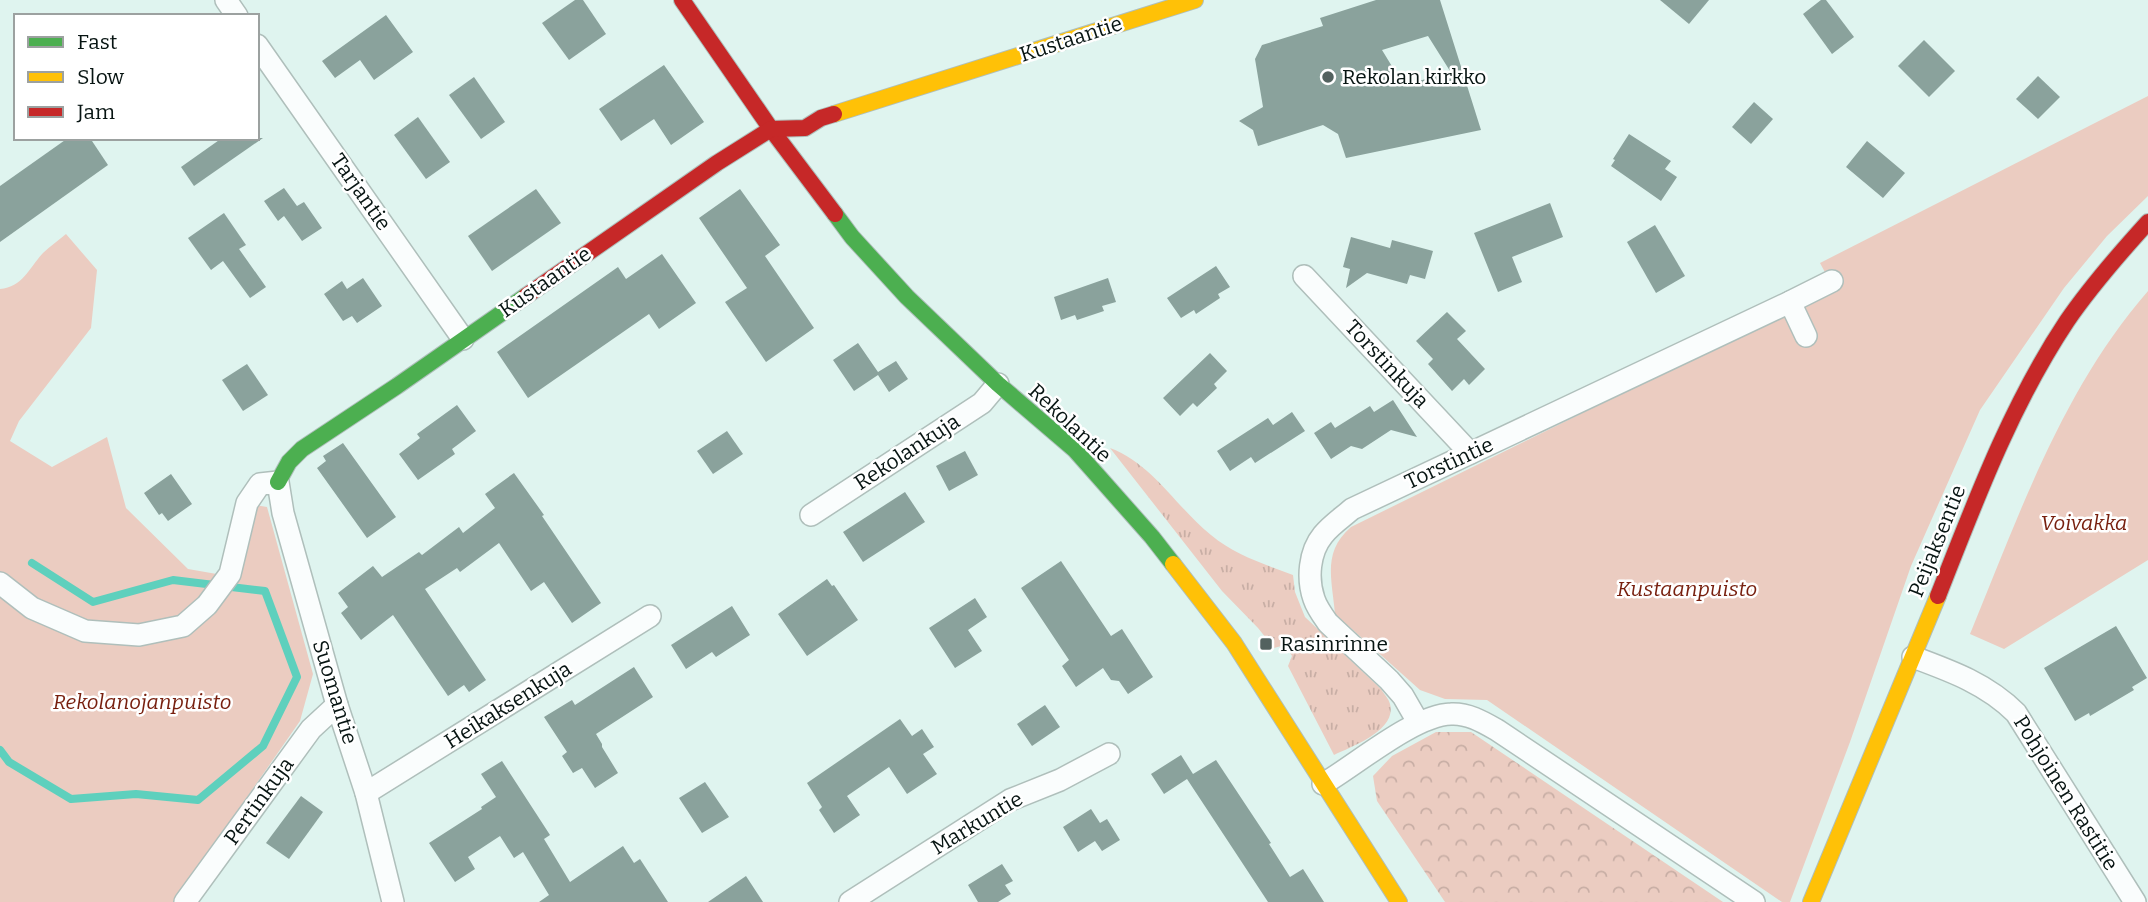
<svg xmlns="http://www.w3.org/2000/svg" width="2148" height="902" font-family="Bitter,serif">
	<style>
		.grass { fill: url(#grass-tufts) }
		.forest { fill: url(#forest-crowns) }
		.park { fill: #ebccc1 }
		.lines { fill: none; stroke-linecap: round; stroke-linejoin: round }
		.stream { stroke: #5ed0bd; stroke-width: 8 }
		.building { fill: #8aa29c; fill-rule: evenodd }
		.street-casing { stroke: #afbfbb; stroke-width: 24 }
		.fast-casing { stroke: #afbfbb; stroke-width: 18 }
		.slow-casing { stroke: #afbfbb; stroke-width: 18 }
		.jam-casing { stroke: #afbfbb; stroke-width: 18 }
		.street { stroke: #fafdfd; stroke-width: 21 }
		.fast { stroke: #4caf50; stroke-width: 16 }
		.slow { stroke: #ffc107; stroke-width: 16 }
		.jam { stroke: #c62828; stroke-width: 16 }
		.poi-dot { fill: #53625f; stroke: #fff; stroke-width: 2.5 }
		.labels { text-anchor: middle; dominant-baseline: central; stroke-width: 5; stroke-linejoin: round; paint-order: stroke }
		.street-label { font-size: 21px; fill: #071412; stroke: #fff }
		.poi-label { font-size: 21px; fill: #071412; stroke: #fff; text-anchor: start }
		.park-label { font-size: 21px; font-style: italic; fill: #771f0e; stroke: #fff }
	</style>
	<defs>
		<pattern id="grass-tufts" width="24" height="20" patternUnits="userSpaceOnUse" patternTransform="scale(1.75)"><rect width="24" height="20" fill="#ebccc1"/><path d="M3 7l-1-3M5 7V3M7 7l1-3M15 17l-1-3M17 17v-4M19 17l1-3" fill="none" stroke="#c8aea5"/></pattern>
		<pattern id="forest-crowns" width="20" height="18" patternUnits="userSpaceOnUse" patternTransform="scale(1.75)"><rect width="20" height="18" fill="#ebccc1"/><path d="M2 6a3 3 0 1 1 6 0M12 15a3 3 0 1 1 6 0" fill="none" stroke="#c8aea5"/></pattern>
	</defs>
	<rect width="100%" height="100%" fill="#dff4ef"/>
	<path class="grass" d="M1110,448C1153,464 1176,507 1211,535C1235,555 1264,564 1293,575L1295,592L1305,617L1381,689C1384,694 1389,699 1390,704C1397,730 1353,746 1334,755L1288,666L1292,656L1285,645L1274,648L1258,628L1222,591Z"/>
	<path class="forest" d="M1436,732H1471L1723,902H1445L1377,801L1373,776L1392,756Z"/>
	<g class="park">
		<path d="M2148,96V196L2107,236L2064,288L1980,410L1911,566L1850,742L1790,902H1782L1487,700L1445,699L1420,690L1335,614C1332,579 1322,552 1351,527L1834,289L1820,263Z"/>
		<path d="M66,234L97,270L91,328L19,421L10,441L52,467L107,437L126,508L188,569L234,577L255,505L267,507L313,674L300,721L174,902H0V289C23,287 29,268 43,253C50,246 59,240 66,234Z"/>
		<path d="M2148,291V560L2004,649L1970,634C2019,515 2062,390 2148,291Z"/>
	</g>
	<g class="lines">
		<path class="stream" d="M0,750L9,762L71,799L136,794L198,800L263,746L297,677L265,591L173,580L93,602L32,563"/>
	</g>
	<g class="building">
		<path d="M575,0H583L606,34L569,60L542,23Z"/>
		<path d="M1376,0H1440L1481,130L1346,158L1338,134L1323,125L1258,146L1253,130L1239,121L1263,107L1255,59L1262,45L1323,26L1320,18ZM1428,36L1450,71L1404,86L1382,50Z"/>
		<path d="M1660,0H1709L1689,24Z"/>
		<path d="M1821,0H1826L1854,37L1832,54L1803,14Z"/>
		<path d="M386,15L413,52L374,80L360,60L335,78L322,61Z"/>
		<path d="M1924,40L1955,71L1929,97L1898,66Z"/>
		<path d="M664,65L704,122L671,145L654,119L621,141L599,109Z"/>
		<path d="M2038,76L2060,97L2038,119L2016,99Z"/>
		<path d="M474,77L505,122L481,139L449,95Z"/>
		<path d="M1754,102L1773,119L1751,144L1732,127Z"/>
		<path d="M418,117L450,162L426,179L394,135Z"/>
		<path d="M1629,134L1671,161L1665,169L1677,177L1661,201L1611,166L1615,160L1613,159Z"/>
		<path d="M68,138H90L108,165L0,242V186Z"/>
		<path d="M222,138H263L194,186L181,167Z"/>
		<path d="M1867,141L1905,173L1883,198L1846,167Z"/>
		<path d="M284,188L297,206L304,202L322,228L302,241L284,216L278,221L264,201Z"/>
		<path d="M536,189L561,223L492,271L468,236Z"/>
		<path d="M740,189L780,245L765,256L814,328L766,362L725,302L747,288L699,218Z"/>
		<path d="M1550,203L1563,237L1512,257L1522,282L1498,292L1474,233Z"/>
		<path d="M224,213L246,245L239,249L266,287L250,298L223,261L211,270L188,238Z"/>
		<path d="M1655,225L1685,276L1656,293L1627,242Z"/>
		<path d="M1351,237L1390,248L1392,240L1433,251L1425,279L1410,275L1407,284L1367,273L1346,288L1350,269L1343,267Z"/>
		<path d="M662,254L696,303L659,329L649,314L528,398L497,352L618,267L626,279Z"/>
		<path d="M1216,266L1230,287L1218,294L1220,298L1196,314L1194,310L1181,318L1167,298Z"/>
		<path d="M363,278L382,306L357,323L352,316L343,321L324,294L342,281L347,289Z"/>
		<path d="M1108,278L1116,302L1102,306L1104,311L1077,320L1075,315L1061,320L1054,297Z"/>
		<path d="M1447,312L1466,331L1457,339L1485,369L1469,385L1464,379L1452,391L1428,364L1433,359L1416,341Z"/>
		<path d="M858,343L878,372L896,361L908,379L889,392L878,375L854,391L833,360Z"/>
		<path d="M1210,353L1227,371L1214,384L1217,388L1197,407L1193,403L1180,416L1163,398Z"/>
		<path d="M247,364L268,395L243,411L222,380Z"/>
		<path d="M1393,400L1417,437L1391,430L1362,449L1351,446L1331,459L1314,433L1331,422L1335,428L1370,406L1374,412Z"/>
		<path d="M457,405L476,431L452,449L455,454L418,480L399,454L420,438L417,434Z"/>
		<path d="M1292,412L1305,431L1255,463L1251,457L1230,471L1217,451L1268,418L1273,425Z"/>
		<path d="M727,431L743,454L713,474L697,451Z"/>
		<path d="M343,443L396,517L367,538L317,468L326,461L323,456Z"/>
		<path d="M965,451L978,475L949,491L936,466Z"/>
		<path d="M514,473L544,515L542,516L601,603L572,623L544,582L531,591L499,543L460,572L457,568L425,589L486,680L469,692L464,685L448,696L393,615L361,640L341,613L348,607L338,593L373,566L382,577L419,552L422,555L459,527L463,533L495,508L485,494Z"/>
		<path d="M171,474L192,504L168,521L162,513L159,515L144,493Z"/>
		<path d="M905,492L925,522L863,562L843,532Z"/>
		<path d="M1061,561L1111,636L1122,629L1153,677L1128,694L1119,681L1111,680L1103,668L1076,687L1062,666L1069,660L1021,588Z"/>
		<path d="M827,579L832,586L834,585L858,620L807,656L778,614Z"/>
		<path d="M975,598L987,617L968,630L982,651L955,668L929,628Z"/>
		<path d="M732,606L750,635L716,657L712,652L686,669L671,645Z"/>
		<path d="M2116,626L2147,678L2132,687L2134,690L2090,716L2089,713L2075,721L2044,668Z"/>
		<path d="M634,667L653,697L596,734L602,744V747L618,773L595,788L582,768L573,773L562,756L567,752L544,717L572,700L575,705Z"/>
		<path d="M1045,705L1060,727L1032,746L1017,724Z"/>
		<path d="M900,719L912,736L922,729L934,747L923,754L937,774L907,794L889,767L847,796L860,815L834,833L819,810L822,807L807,783Z"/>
		<path d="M1181,755L1193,774L1216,760L1271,843L1269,844L1290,877L1303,869L1324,902H1268L1187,779L1164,794L1151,774Z"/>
		<path d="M502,761L550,835L544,839L570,882L623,846L634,863L640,859L668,902H539L549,895L523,852L514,858L500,836L468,857L475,869L455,882L429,843L482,809L481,807L496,797L481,774Z"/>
		<path d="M705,782L729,817L702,833L679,798Z"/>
		<path d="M301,796L323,812L289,859L266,843Z"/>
		<path d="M1091,809L1100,823L1107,819L1120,840L1102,851L1095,841L1078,852L1063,827Z"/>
		<path d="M1002,864L1013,881L1005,885L1011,894L998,902H978L968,885Z"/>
		<path d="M746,876L763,902H708Z"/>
	</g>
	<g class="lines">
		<defs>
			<g id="street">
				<path d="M226,0L237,16"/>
				<path d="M257,45L463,339"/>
				<path d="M1304,276L1470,453"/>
				<path d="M1790,302L1806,336"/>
				<path d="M811,515L982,403L998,384"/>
				<path d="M0,583L32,608L85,631L139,635L183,626L207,605L230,574L247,503L260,484L278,482L283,513L337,705L366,793L393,902"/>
				<path d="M1913,657C1951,671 1987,684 2016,713L2135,902"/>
				<path d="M1418,722L1403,696L1389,680L1328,623C1323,616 1317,608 1314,599C1307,579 1309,552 1323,535C1331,525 1343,517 1352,509L1790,302L1832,281"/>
				<path d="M1323,784C1356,765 1414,715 1451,714C1468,713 1483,722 1497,730L1754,902"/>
				<path d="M366,793L650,616"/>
				<path d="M185,902L311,729L337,705"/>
				<path d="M850,902L1010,800L1060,780L1109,754"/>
			</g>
			<g id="fast">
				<path d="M835,214L852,237L907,297L998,384L1075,450L1152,537L1173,564"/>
				<path d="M278,482L289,462L302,449L397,386L526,296"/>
			</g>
			<g id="slow">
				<path d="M834,114L1195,0"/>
				<path d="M1173,564L1234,643L1399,902"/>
				<path d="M1811,902L1938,596"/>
			</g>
			<g id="jam">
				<path d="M682,0L771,129L835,214"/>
				<path d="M526,296L717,163L771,129L805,128L821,118L834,114"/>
				<path d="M1938,596C1975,502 2011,405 2067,321C2091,286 2119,254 2148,222"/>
			</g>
		</defs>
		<use href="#street" class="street-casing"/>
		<use href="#fast" class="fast-casing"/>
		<use href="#slow" class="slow-casing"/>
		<use href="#jam" class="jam-casing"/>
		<use href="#street" class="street"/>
		<use href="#fast" class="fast"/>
		<use href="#slow" class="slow"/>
		<use href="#jam" class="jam"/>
	</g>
	<g class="poi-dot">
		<circle cx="1328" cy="77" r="7"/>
		<rect x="1259" y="637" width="14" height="14" rx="3.5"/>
	</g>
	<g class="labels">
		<g class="street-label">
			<text transform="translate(1071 39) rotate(-18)">Kustaantie</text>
			<text transform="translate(361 192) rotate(55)">Tarjantie</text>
			<text transform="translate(545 282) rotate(-35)">Kustaantie</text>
			<text transform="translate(1387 364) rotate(47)">Torstinkuja</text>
			<text transform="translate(1070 423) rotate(43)">Rekolantie</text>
			<text transform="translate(907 452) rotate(-33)">Rekolankuja</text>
			<text transform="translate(1449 463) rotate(-25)">Torstintie</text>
			<text transform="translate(1937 541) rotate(-68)">Peijaksentie</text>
			<text transform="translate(335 692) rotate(73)">Suomantie</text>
			<text transform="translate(508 705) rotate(-32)">Heikaksenkuja</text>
			<text transform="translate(2066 793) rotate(58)">Pohjoinen Rastitie</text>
			<text transform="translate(259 801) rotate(-54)">Pertinkuja</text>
			<text transform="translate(977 823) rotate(-31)">Markuntie</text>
		</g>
		<g class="poi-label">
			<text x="1342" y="77">Rekolan kirkko</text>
			<text x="1280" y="644">Rasinrinne</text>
		</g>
		<g class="park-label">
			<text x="2084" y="523">Voivakka</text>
			<text x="1687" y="589">Kustaanpuisto</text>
			<text x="142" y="702">Rekolanojanpuisto</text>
		</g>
	</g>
	<rect x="14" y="14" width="245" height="126" fill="#ffffff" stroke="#9ca1a0" stroke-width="2"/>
	<rect x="28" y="37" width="35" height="10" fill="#4caf50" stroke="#9ca1a0" stroke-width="2"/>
	<text x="77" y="49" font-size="21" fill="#071412">Fast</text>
	<rect x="28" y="72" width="35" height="10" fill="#ffc107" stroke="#9ca1a0" stroke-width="2"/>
	<text x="77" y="84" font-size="21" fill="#071412">Slow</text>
	<rect x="28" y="107" width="35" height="10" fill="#c62828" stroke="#9ca1a0" stroke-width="2"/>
	<text x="77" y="119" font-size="21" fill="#071412">Jam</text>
</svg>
